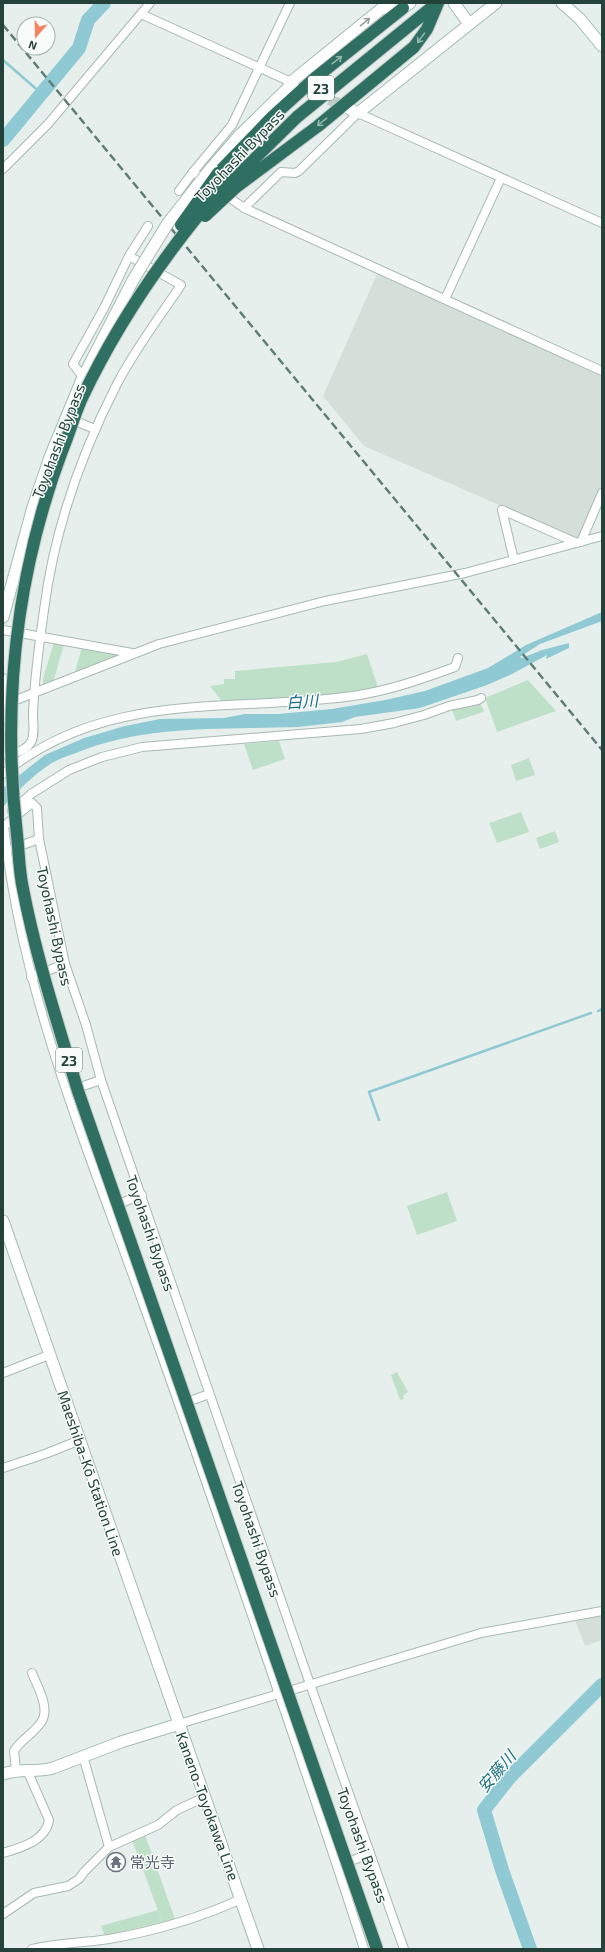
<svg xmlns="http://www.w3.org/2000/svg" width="605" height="1952" font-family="'Exo 2','Noto Sans JP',sans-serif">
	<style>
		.built { fill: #d4dfda }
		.green { fill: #bfe0c8 }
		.water { fill: #8ec9d4 }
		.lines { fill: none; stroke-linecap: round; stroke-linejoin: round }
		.stream { stroke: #8ec9d4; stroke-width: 2.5 }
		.river { stroke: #8ec9d4; stroke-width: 14 }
		.secondary-tunnel { stroke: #bfccc8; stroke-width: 11; stroke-dasharray: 11 5.5; stroke-linecap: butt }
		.street-casing { stroke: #a8b8b2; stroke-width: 10 }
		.secondary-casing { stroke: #a4bbb3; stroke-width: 13 }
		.highway-casing { stroke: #c2cac8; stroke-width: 14 }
		.street { stroke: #fff; stroke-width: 8 }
		.secondary { stroke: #fff; stroke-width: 11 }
		.highway { stroke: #2f6f62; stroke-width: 12 }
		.rail { stroke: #5f7d75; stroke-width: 2.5; stroke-dasharray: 8 4; stroke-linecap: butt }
		.secondary-bridge-casing { stroke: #a4bbb3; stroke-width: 13; stroke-linecap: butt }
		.highway-bridge-casing { stroke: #c2cac8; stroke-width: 14; stroke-linecap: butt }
		.secondary-bridge { stroke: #fff; stroke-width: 11 }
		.highway-bridge { stroke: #2f6f62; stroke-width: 12 }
		.oneway { stroke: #92a09c }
		.oneway2 { stroke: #93b5ae }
		.labels { text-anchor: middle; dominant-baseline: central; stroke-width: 3; stroke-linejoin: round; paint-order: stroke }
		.shield { fill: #f7fbf9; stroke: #637a73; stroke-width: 1 }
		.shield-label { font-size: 14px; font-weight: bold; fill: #24423a }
		.street-label { font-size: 15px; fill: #24423a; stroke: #f7fbf9 }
		.worship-label { font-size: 15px; fill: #5b616d; stroke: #f7fbf9; text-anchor: start }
		.water-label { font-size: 16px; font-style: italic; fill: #1c6f80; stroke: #f7fbf9 }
	</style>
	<rect width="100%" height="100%" fill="#e6efeb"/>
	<g class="built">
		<path d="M378,272L602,376V486L579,540L364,446L323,396Z"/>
		<path d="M602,1615V1640L585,1646L575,1620Z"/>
	</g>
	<g class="green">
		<path d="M54,642L64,644L53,683L43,687V679Z"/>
		<path d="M82,647L123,654L74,675Z"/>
		<path d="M367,654L378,687L334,695L224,704L210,686L224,684V679H235V671L336,662Z"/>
		<path d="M528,680L556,711L497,732L485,698Z"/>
		<path d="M479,702L484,710L483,712L456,721L452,709Z"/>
		<path d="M279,741L285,759L253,770L244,744Z"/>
		<path d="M529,758L535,775L516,781L511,765Z"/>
		<path d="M521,812L529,832L497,843L489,823Z"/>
		<path d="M555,831L559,842L540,849L536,838Z"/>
		<path d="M447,1192L457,1221L417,1235L407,1206Z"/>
		<path d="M397,1372L408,1392L403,1396L404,1399L400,1400L391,1375Z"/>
		<path d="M145,1835L175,1919L163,1924L132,1840Z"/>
		<path d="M158,1910L162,1922L105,1936L101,1926Z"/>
	</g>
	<path class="water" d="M602,612V621L540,644L520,657L522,658L542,650L569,643V648L546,659L547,655L512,674L487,685L420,708L355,717L342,722L298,727L250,728C193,729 135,730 81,751C71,755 60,758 50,764C32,776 18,791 3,807V788L45,755L84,738L125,726L160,719L224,718L245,714H278L332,709L385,700L425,691L488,668L526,645Z"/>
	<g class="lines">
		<g class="stream">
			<path d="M3,60L42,94"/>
			<path d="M598,1011L602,1009"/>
			<path d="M379,1120L369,1092L591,1013"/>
		</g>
		<g class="river">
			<path d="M3,140L79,48L88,20L104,3"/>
			<path d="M530,1949L502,1870L484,1810L509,1778L602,1685"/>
		</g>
		<path class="secondary-tunnel" d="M299,86L348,108"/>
		<defs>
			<g id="street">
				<path d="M141,14L291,82"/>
				<path d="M3,169L48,124L150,3"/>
				<path d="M206,181L193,172L232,125L290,3"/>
				<path d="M179,191L193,172"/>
				<path d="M223,193L244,208L281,172L295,173L299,171L358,113L602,223"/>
				<path d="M244,208L602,371"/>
				<path d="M129,256L148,226"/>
				<path d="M445,299L501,178"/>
				<path d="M70,419L95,429"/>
				<path d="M502,510L577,543"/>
				<path d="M502,510L514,560"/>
				<path d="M581,542L602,493"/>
				<path d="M3,630L132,653"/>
				<path d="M3,678L5,684L3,720"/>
				<path d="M3,705L159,644L325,601L465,573L602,536"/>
				<path d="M3,748L5,754L8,756C15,753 27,750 31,742C35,736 33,723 33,715C34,680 39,645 44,610C54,532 81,454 117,384C135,349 159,318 181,285L129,256L104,308L73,364L83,377"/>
				<path d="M3,774C107,689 230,713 353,696C388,691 422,679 455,667L458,658"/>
				<path d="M12,811L31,794L69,770L102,757L142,747L361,729L394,723L424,715L449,706L478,700L481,698"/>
				<path d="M14,848L39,839"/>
				<path d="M31,977L65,964"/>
				<path d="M74,1089L101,1080"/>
				<path d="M113,1206L142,1195"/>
				<path d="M3,1373L49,1355"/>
				<path d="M182,1404L209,1394"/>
				<path d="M3,1468L45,1454L80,1440"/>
				<path d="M179,1724L481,1633L602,1611"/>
				<path d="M83,1756L109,1847"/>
				<path d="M16,1770L14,1751L16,1748C23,1739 36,1731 42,1721C50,1707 37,1686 32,1673"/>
				<path d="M3,1853C20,1848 46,1841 49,1820L27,1770"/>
				<path d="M342,1864L370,1854"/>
				<path d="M3,1914L34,1893L68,1886L79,1879L84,1872L109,1847L158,1825L177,1810L205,1797"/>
				<path d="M32,1949C57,1943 83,1943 109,1939C154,1931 200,1918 241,1899"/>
				<path d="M364,1949C334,1855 302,1761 270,1668C229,1548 188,1428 145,1309C89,1151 21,994 4,826L32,803L37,808L39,839L65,964L86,1025L101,1080L310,1684L404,1949"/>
			</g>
			<g id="secondary">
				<path d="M454,3L469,24"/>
				<path d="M562,3L580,19L602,46"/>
				<path d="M288,88L291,82L381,9L390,6L403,8L410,3"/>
				<path d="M348,108L358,113L496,3"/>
				<path d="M212,167L238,137L288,88L293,86"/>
				<path d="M3,617L33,507L50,457L83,377L133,280"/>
				<path d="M3,1221L258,1949"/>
				<path d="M3,1774C21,1768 35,1773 53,1768L121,1742L179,1724"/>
			</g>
			<g id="highway">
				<path d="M218,173L272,117L315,78L403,8"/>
				<path d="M229,184L297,117L437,3"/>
				<path d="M235,188L318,126L414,47L427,29L438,3"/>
			</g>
		</defs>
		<use href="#street" class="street-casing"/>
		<use href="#secondary" class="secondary-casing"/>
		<use href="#highway" class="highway-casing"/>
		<use href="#street" class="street"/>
		<use href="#secondary" class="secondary"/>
		<use href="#highway" class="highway"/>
		<path class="rail" d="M3,25L602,750"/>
		<defs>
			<path id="secondary-bridge" d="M133,280L168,223L212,167"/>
			<g id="highway-bridge">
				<path d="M227,181C168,249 119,319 81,400C74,416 69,434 62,451C16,574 2,705 17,835C19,853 19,871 23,889C36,957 58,1024 78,1091L377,1949"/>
				<path d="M205,216L235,188"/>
				<path d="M181,225L218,173"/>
			</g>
		</defs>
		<use href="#secondary-bridge" class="secondary-bridge-casing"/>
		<use href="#highway-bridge" class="highway-bridge-casing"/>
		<use href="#secondary-bridge" class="secondary-bridge"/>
		<use href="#highway-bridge" class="highway-bridge"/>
	</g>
	<defs><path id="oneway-shaft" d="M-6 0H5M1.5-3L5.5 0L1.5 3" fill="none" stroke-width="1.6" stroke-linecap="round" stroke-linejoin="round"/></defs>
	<use class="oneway" href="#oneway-shaft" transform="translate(365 22) rotate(-39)"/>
	<g class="oneway2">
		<use href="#oneway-shaft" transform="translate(421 38) rotate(126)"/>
		<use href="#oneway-shaft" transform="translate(337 60) rotate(-38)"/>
		<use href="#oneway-shaft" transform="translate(322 122) rotate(141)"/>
	</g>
	<defs>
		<symbol id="temple-ring" viewBox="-11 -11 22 22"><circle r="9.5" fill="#f7fbf9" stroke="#6b7280" stroke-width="1.5"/><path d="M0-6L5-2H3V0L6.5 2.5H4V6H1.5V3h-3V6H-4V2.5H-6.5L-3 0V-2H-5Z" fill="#6b7280"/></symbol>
	</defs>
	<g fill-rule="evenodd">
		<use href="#temple-ring" x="105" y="1851" width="22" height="22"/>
	</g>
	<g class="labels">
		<g class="shield">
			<rect x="308" y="76" width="26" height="24" rx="3"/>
			<rect x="56" y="1048" width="26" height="24" rx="3"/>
		</g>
		<g class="shield-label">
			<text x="321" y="88">23</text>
			<text x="69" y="1060">23</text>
		</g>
		<g class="street-label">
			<text transform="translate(239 155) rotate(-46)">Toyohashi Bypass</text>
			<text transform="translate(58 441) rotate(-69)">Toyohashi Bypass</text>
			<text transform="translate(55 926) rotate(78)">Toyohashi Bypass</text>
			<text transform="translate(151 1233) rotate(71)">Toyohashi Bypass</text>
			<text transform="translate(91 1473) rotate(71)">Maeshiba-Kō Station Line</text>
			<text transform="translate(257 1539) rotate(71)">Toyohashi Bypass</text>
			<text transform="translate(208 1806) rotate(70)">Kaneno-Toyokawa Line</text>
			<text transform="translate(363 1845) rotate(70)">Toyohashi Bypass</text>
		</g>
		<g class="worship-label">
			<text x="130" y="1862">常光寺</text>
		</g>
		<g class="water-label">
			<text transform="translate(302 701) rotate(-4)">白川</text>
			<text transform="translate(496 1771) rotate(-49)">安藤川</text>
		</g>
	</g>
	<rect width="605" height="1952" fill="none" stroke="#24423a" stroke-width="8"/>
	<g transform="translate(36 36) rotate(200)"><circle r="19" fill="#f7fbf9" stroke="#a3b1ad"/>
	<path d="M0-3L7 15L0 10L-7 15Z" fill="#f4845f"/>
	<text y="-6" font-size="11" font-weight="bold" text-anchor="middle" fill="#24423a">N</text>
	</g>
</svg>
